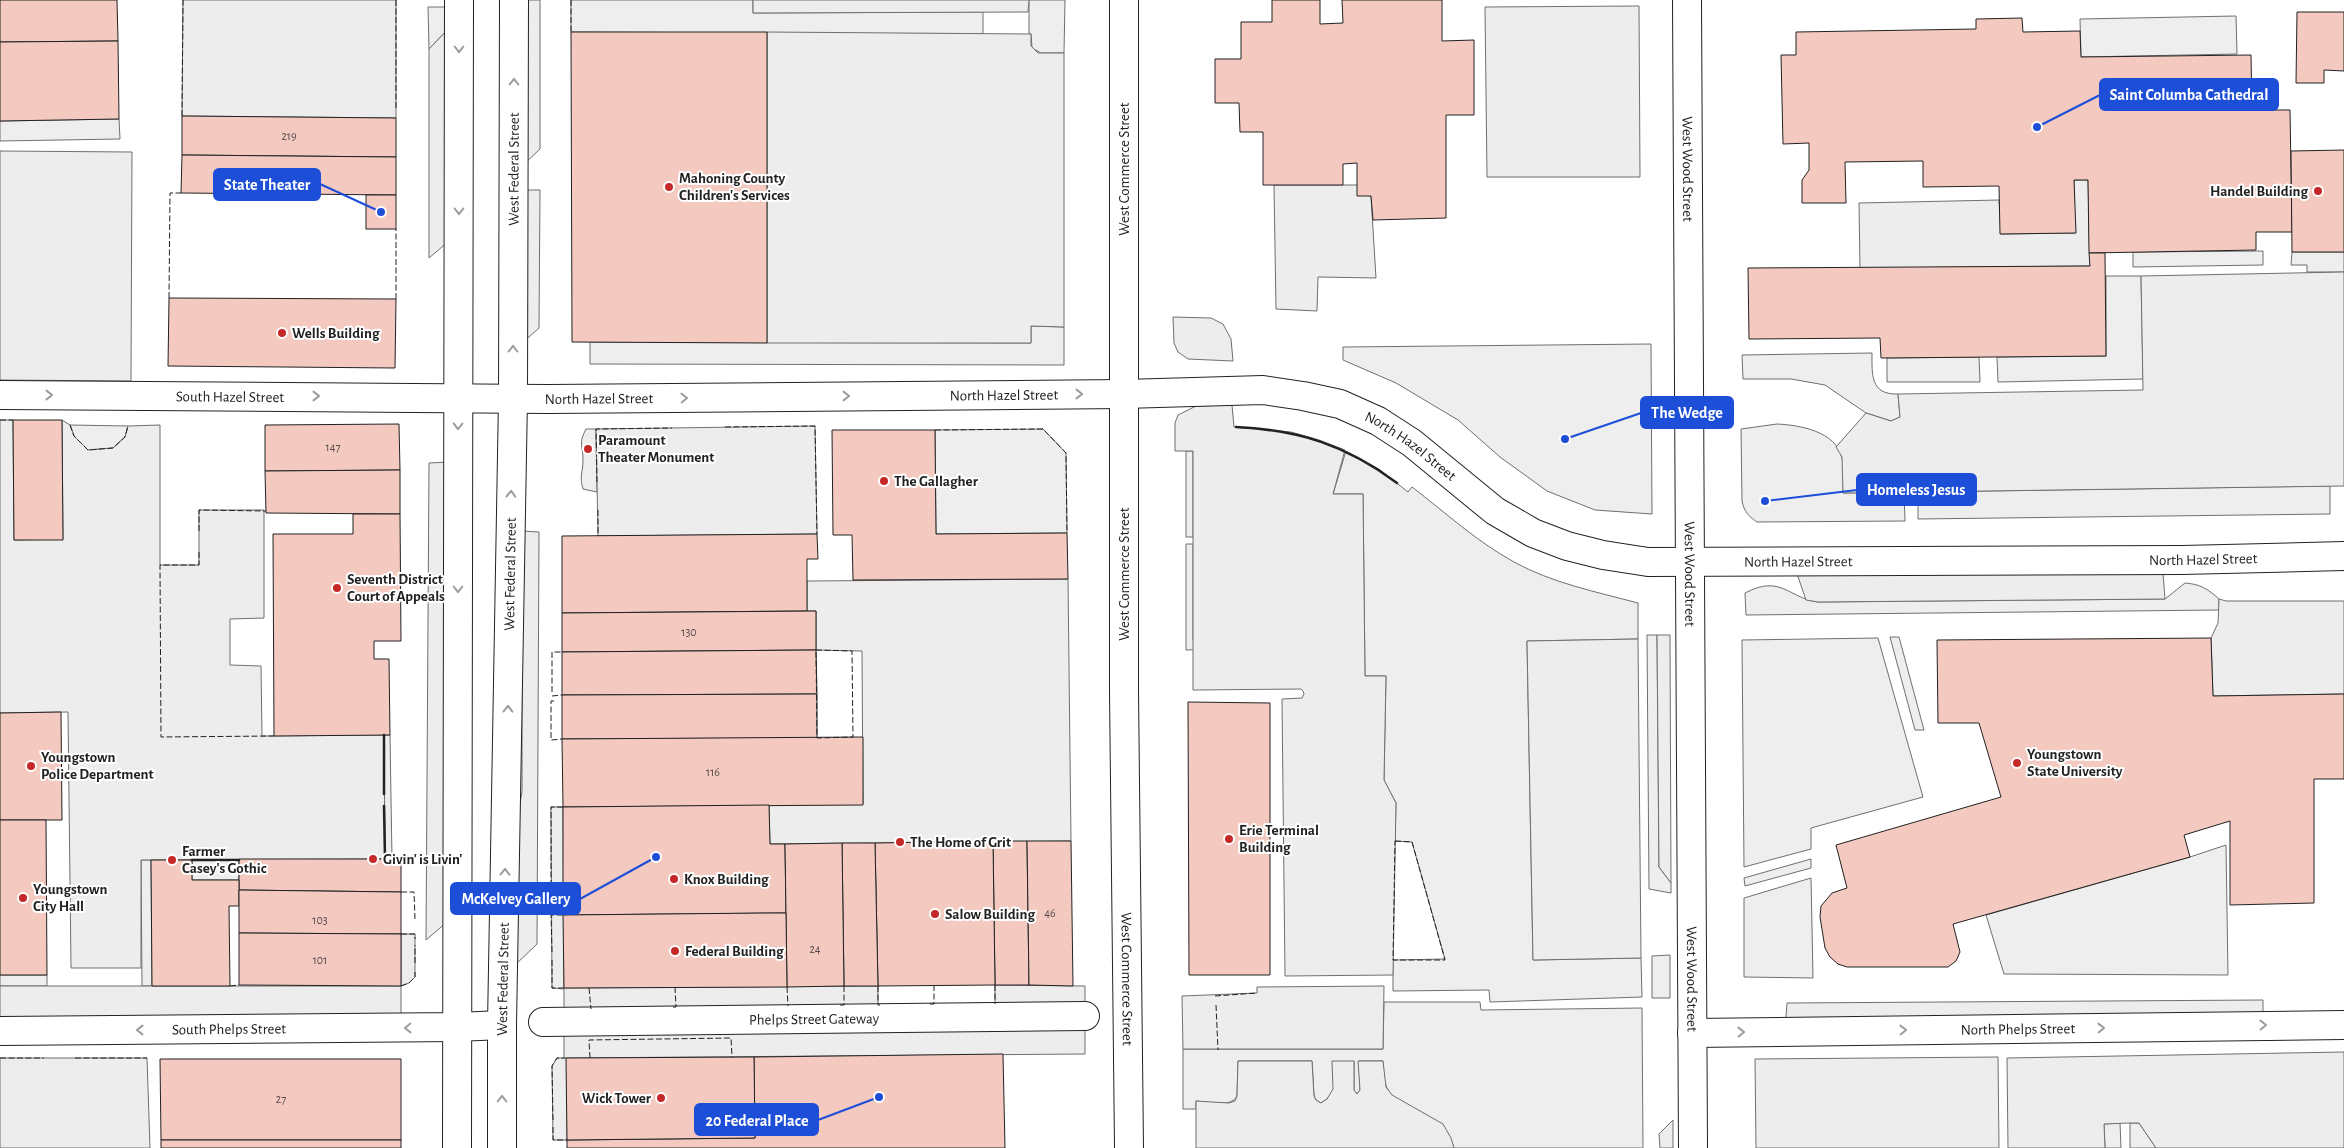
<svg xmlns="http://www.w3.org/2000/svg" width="2344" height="1148" font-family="'Alegreya Sans',sans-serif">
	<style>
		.green { fill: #eee; stroke: #6f6f6f }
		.parking { fill: #ededed; stroke: #6f6f6f }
		.building { fill: #f3c9c0; stroke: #222 }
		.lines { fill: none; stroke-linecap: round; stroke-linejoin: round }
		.street-casing { stroke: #222; stroke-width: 30 }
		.secondary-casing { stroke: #222; stroke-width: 30 }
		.street { stroke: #fff; stroke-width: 28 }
		.secondary { stroke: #fff; stroke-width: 28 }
		.fence { stroke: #222; stroke-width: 1; stroke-dasharray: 6 2.5; stroke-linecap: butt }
		.wall { stroke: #222; stroke-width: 2.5 }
		.oneway { stroke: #9c9c9c }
		.poi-dot { fill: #c62828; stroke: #fff; stroke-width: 2 }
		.labels { text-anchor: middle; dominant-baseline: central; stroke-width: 4; stroke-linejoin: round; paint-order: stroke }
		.number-label { font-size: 12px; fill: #564c4a }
		.street-label { font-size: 15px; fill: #222; stroke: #fff }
		.poi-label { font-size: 15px; font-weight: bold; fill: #222; stroke: #fff; text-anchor: start }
		.leader { fill: none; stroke: #1d4ed8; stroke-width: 2 }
		.callout-dot { fill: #1d4ed8; stroke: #fff; stroke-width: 2 }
		.callout { fill: #1d4ed8; stroke: #1d4ed8; stroke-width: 2 }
		.callout-label { font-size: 16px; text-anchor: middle; font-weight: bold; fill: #fff }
	</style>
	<rect width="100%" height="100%" fill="#fff"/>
	<g class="green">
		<path d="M571,0H753V13L983,12V34L571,32Z"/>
		<path d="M1029,0H1065L1064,53H1041L1032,48L1031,34H1029Z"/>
		<path d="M428,7H449L455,22L429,49Z"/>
		<path d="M2236,16L2237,54L2081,57L2080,19Z"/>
		<path d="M119,119L120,139L0,141V121Z"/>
		<path d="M2263,251V265L2133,267V252Z"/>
		<path d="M2292,252H2344V272H2307V265H2291Z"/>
		<path d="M2106,276H2141L2143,379L1998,382L1997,357L2106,356Z"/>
		<path d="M1031,326L1064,327V365L590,364V342L1031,343Z"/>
		<path d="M1651,344L1652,514L1595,510L1547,491L1500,457L1458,420L1396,383L1343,360V347Z"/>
		<path d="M1872,353C1872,374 1870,395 1898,394L1900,417L1891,421L1866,413L1825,385L1791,379H1743L1742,355Z"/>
		<path d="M1979,357L1980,382H1887V358Z"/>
		<path d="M1777,424C1799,425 1836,431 1842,458C1845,468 1843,482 1843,493L1904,492L1905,521L1757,522C1748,516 1744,511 1742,501L1741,429Z"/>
		<path d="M70,425L128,426L125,437L113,448L88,450L74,436Z"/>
		<path d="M586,429H596L597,492L583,489C579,475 583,473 583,460C583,445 578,444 586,429Z"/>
		<path d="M1043,429L1066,453L1067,533L936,534L935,430Z"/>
		<rect x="1186" y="451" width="7" height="86"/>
		<path d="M1346,451L1379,469L1408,492L1412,487C1446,513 1476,541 1514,562C1552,583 1597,592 1638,603V639L1527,641L1533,960L1641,958L1642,997L1490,1002L1489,990L1393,991V960L1445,959L1412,842L1395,841L1396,803L1384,780L1386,676H1365L1363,494H1333Z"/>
		<path d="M2330,486V514L1918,519V492Z"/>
		<path d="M1186,544H1193V640L1219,649L1186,650Z"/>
		<path d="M2185,583C2200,584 2208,589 2219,599V610L1746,615L1745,593C1781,574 1788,598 1818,602L2165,599Z"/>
		<path d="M1647,635H1657L1659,867L1671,883V893L1649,889Z"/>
		<path d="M1890,637H1899L1924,730H1915Z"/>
		<path d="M1878,638L1923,797L1811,828V849L1744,867L1742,640Z"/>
		<path d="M384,735H390L392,859H385Z"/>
		<path d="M2226,845L2228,975L2004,974L1986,915L2190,857Z"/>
		<path d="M1811,859V868L1745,886L1744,878Z"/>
		<path d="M141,860H151L152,986H142Z"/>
		<rect x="192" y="860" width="47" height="20"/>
		<path d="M1811,878L1813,978L1744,977V898Z"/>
		<path d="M1670,955V998H1652V956Z"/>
		<rect x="0" y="975" width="47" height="11"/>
		<path d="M1384,1002H1480L1481,1010L1642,1008L1643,1148H1454C1443,1107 1398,1113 1387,1088C1383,1080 1384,1070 1383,1061H1359L1360,1090L1357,1094L1354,1090V1061L1327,1099L1321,1103L1316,1100L1314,1096L1312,1061H1238L1237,1096C1231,1108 1208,1102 1196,1101V1109H1183V1049H1383Z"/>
		<path d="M2120,1123L2121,1148H2105L2104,1124Z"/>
		<path d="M2130,1123H2139L2156,1148H2130Z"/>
	</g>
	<g class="parking">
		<path d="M183,0H396V118L182,116Z"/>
		<path d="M521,0H540V149L521,167Z"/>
		<path d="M753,0H1029L1028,12L753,13Z"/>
		<path d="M1639,6L1640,177H1487L1485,7Z"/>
		<path d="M455,22V236L429,258V49Z"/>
		<path d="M767,32L1031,34V46L1038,53H1064V327L1031,326V343H767Z"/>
		<path d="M0,151L132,152L131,381L0,380Z"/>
		<path d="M2074,180H2088L2090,266L1860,268L1859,203L1999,200L2001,234L2075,233Z"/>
		<path d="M1274,185H1357L1371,196L1376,278L1318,277L1317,311L1276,309Z"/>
		<path d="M513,190H540L539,328L513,351Z"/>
		<path d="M2344,272V486L1843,493L1842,457L1836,447L1866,413L1891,421L1900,417L1898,394L2143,390L2141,276Z"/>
		<path d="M1173,317L1211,318L1223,324L1231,339L1233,361L1188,359L1178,352L1174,343Z"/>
		<path d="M1232,405L1234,427L1291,432L1319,440L1345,450L1333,494H1363L1365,676H1386L1384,780L1396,803L1393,975L1285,976L1282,699L1302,698L1304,694L1303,691L1301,689L1193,690V451H1175V423L1178,415L1196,406Z"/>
		<path d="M0,420H13L14,540L63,539L62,420L70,425L74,436L88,450L113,448L125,437L128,426L160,425V565H199V510H264V618L230,619V665L261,666L262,736L384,735L385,859L141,860V968H71L68,712L0,713Z"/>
		<path d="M815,426L817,534L598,536L596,429Z"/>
		<path d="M449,462L448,921L426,940L429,463Z"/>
		<path d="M522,531L539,532L537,944L514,966V838L522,792Z"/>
		<path d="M2162,560L2165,599L1818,602L1806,600L1793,562Z"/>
		<path d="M1068,579L1071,841L770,844L769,805L863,804L862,651L816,650V611H807V581Z"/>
		<path d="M2219,599L2226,601H2344V694L2213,696L2211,638L2218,623Z"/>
		<path d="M1657,635H1670L1671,883L1659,867Z"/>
		<path d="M1638,639L1641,958L1533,960L1527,641Z"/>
		<path d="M551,807H563L564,988L878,986V1005L995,1003V985L1085,986V1054L567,1058V1140H553L552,1066L557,1058H564V989L552,988Z"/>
		<path d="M401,934H415V977L409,983L401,986V1020L0,1019V986H401Z"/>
		<path d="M1384,986L1383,1049H1183L1182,996L1257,993V987Z"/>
		<path d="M2263,1000V1025L1785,1031L1787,1003Z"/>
		<path d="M2344,1052V1148H2156L2139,1123H2130L2104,1124L2105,1148H2008L2007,1058Z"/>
		<path d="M1998,1057L1999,1148H1756L1755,1059Z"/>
		<path d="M0,1058H147L150,1148H0Z"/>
		<path d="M1238,1061H1312L1314,1096L1316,1100L1321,1103L1327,1099L1333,1089L1332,1061H1354V1090L1357,1094L1360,1090L1358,1061H1383L1386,1087L1392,1095L1443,1124L1451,1138L1454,1148H1196V1101L1229,1103L1235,1101L1237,1096Z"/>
		<path d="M1673,1120V1148H1660L1659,1134Z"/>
	</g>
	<g class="building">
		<path d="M0,0H117L118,41L0,42Z"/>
		<path d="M1272,0H1320V24L1343,23L1342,0H1442V41L1474,40V115H1446V218L1373,220L1371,196H1357V163L1343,164V185H1263V132H1240L1239,103H1215V59H1241V22H1272Z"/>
		<path d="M2297,12H2344V71L2324,70V83H2296Z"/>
		<path d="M2022,18L2023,32L2080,31L2081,57L2251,55L2252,110H2290L2292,232H2256V250L2089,253L2088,180H2074L2076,233L2000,234L1999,186L1923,187V161L1845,162L1846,203H1802V180L1809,170V143L1783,144L1781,55H1796V32L1976,29V19Z"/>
		<path d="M571,32H767V343L572,342Z"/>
		<path d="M118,41L119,119L0,121V42Z"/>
		<path d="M182,116L396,118V157L182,155Z"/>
		<path d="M2344,150V252H2292L2291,151Z"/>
		<path d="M182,155L396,157V195L181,193Z"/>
		<rect x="366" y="195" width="30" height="34"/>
		<path d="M2089,253H2105L2106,356L1881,358L1880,338L1749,339L1748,268L2090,266Z"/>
		<path d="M169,298L396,299L395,368L168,366Z"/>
		<path d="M13,420H62L63,540H14Z"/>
		<path d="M399,424L400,470L265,471V425Z"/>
		<path d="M832,430H935L936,534L1067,533L1068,579L853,580L852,535H833Z"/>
		<path d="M400,470V514L266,513L265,471Z"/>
		<path d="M353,514H400L401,641H374V659H389L390,735L274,736L273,534H353Z"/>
		<path d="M817,534L818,559H807V611L562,613V536Z"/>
		<path d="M816,611V650L562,652V613Z"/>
		<path d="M2211,638L2213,696L2344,694V779H2314V903L2230,905V821L2184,835L2190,857L1953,924L1960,952L1956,961L1948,967H1847L1838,964L1830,957L1825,948L1820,917L1821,906L1832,893L1847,888L1836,845L2001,797L1979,723H1938L1937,640Z"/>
		<path d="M816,650L817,694L562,695V652Z"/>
		<path d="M817,694V738L562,739V695Z"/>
		<path d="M1188,702L1270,703V975H1189Z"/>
		<path d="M61,712L62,820H0V713Z"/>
		<path d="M863,737V805L563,807L562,739Z"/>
		<path d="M769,805L770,844H785L786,913L563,915V807Z"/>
		<path d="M0,820H46L47,975H0Z"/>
		<path d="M993,841H1027L1029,985H995Z"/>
		<path d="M993,841L995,985L878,986L875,843Z"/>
		<path d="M1027,841H1071L1073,986L1029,985Z"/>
		<path d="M842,843H875L878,986H844Z"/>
		<path d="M842,843L844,986L787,987L785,844Z"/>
		<path d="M239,859H401V892L239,890Z"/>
		<path d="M151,860H192V880H239V906H229L230,986H152Z"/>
		<path d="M239,890L401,892V934L239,933Z"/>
		<path d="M766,913H786L787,987L564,988L563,915Z"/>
		<path d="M239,933L401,934V986L239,985Z"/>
		<path d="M1003,1054L1005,1148H567V1140L755,1138L754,1057Z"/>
		<path d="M754,1057L755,1138L567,1140L566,1058Z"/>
		<path d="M160,1059H401V1140H161Z"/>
		<rect x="161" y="1140" width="240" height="8"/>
	</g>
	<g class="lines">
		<defs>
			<g id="street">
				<path id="s1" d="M0,395L549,399L1124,394L1263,390L1303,396L1340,404L1378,421L1412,443L1495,511L1533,533L1567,546L1603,555L1648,562L2182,560L2344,556"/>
				<path id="s2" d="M543,1022L1085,1016"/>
				<path id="s3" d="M0,1031L457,1027L502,1025"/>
				<path id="s4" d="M1692,1033L2344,1025"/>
			</g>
			<g id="secondary">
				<path id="s5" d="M1124,0V691L1129,1148"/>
				<path id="s6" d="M1687,0L1693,1148"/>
				<path d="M457,1148L459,0"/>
				<path id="s7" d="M502,1148V1025L513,398L514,0"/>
			</g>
		</defs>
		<use href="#street" class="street-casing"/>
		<use href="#secondary" class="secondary-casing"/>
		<use href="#street" class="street"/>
		<use href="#secondary" class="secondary"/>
		<g class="fence">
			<path d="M396,0V108"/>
			<path d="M571,0V32"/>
			<path d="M182,116L183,0"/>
			<path d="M169,298L170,193H181"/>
			<path d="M396,299V229"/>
			<path d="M0,420H13"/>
			<path d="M70,425L74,436L88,450L113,448L125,437L128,426"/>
			<path d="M725,427L815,426L817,534"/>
			<path d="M935,430L1043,429L1066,453L1067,533"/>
			<path d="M597,482L596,429L672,428"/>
			<path d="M598,510V536"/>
			<path d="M199,531V510L266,511"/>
			<path d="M199,552V565H160L161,737L274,736"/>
			<path d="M816,650L852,651L853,737L817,738Z"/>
			<path d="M552,692V652H562"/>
			<path d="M552,696L562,695"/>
			<path d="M554,701H551V740L562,739"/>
			<path d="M1395,841L1412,842L1445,960H1393Z"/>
			<path d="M551,886V807H563"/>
			<path d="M401,892H414L415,919"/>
			<path d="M551,894V915"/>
			<path d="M401,934H415V939"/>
			<path d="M552,952L551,915H563"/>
			<path d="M552,960V988H564"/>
			<path d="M415,963V945"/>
			<path d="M995,985V1004"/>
			<path d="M230,986L239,985"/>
			<path d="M401,986L409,983L415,977V972"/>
			<path d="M878,986V1005H880"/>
			<path d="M787,987L788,1006"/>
			<path d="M589,988L591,1009"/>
			<path d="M1215,996L1257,993"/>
			<path d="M930,1004H934V986"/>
			<path d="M840,1005H844V986"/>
			<path d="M1216,1005L1218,1050"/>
			<path d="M673,1007H676L675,987"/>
			<path d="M0,1058H44"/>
			<path d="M75,1058H147"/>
			<path d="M590,1058L589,1040L731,1038L732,1057"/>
			<path d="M553,1120L552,1066L557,1058H566"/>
			<path d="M553,1127V1140H567"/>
		</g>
		<g class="wall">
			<path d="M1236,427C1299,430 1346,445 1397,483"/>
			<path d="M384,735V794"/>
			<path d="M384,806L385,859"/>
			<path d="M192,860H239"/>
		</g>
	</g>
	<defs><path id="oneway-chevron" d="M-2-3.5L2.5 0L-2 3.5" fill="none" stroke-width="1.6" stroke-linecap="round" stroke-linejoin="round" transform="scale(1.25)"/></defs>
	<g class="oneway">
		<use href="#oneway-chevron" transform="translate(459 49) rotate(90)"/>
		<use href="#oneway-chevron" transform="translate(514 82) rotate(-90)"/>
		<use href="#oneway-chevron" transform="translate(459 211) rotate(90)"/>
		<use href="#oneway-chevron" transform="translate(513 349) rotate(-90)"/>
		<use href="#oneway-chevron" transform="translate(1079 394)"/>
		<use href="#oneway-chevron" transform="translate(49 395)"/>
		<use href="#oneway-chevron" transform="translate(316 396)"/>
		<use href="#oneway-chevron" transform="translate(846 396)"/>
		<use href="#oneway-chevron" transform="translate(684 398) rotate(-1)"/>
		<use href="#oneway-chevron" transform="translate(458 426) rotate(91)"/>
		<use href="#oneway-chevron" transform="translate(511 494) rotate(-89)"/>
		<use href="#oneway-chevron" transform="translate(458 589) rotate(90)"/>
		<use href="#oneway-chevron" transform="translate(508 709) rotate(-89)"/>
		<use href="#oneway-chevron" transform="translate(505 872) rotate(-89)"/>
		<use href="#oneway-chevron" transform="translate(2263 1025) rotate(-1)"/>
		<use href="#oneway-chevron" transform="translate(408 1028) rotate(179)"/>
		<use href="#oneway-chevron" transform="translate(2101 1028) rotate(-1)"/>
		<use href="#oneway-chevron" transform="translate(140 1030) rotate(180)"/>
		<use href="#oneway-chevron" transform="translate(1903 1030) rotate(-1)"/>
		<use href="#oneway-chevron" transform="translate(1741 1032) rotate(-1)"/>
		<use href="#oneway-chevron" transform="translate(502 1099) rotate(-90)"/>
	</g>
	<g class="poi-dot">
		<circle cx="669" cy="187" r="5"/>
		<circle cx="2318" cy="191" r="5"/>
		<circle cx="282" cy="333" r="5"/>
		<circle cx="588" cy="449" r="5"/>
		<circle cx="884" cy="481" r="5"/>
		<circle cx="337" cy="588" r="5"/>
		<circle cx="2017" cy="763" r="5"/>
		<circle cx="31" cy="766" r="5"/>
		<circle cx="1229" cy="839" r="5"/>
		<circle cx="900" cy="842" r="5"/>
		<circle cx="373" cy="859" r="5"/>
		<circle cx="172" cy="860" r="5"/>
		<circle cx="674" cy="879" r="5"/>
		<circle cx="23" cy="898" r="5"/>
		<circle cx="935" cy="914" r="5"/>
		<circle cx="675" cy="951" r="5"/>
		<circle cx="661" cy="1098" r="5"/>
	</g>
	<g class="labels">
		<g class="number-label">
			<text x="289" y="136">219</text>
			<text x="333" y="447">147</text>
			<text x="689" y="632">130</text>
			<text x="713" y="772">116</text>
			<text x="1050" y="913">46</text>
			<text x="320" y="920">103</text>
			<text x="815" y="949">24</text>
			<text x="320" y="960">101</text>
			<text x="281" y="1099">27</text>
		</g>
		<g class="street-label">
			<text stroke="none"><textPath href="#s7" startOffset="979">West Federal Street</textPath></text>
			<text transform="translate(1124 169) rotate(-90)">West Commerce Street</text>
			<text stroke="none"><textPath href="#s6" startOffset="169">West Wood Street</textPath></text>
			<text stroke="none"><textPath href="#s1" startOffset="1004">North Hazel Street</textPath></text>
			<text stroke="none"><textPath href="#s1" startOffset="230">South Hazel Street</textPath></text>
			<text stroke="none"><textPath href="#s1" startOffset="599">North Hazel Street</textPath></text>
			<text stroke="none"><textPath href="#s1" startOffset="1424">North Hazel Street</textPath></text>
			<text stroke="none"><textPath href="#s1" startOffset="2249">North Hazel Street</textPath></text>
			<text stroke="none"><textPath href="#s1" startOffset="1844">North Hazel Street</textPath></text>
			<text stroke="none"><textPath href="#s7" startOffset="574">West Federal Street</textPath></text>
			<text transform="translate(1124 574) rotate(-90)">West Commerce Street</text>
			<text stroke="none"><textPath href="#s6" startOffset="574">West Wood Street</textPath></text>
			<text stroke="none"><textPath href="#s7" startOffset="169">West Federal Street</textPath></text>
			<text stroke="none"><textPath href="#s5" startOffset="979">West Commerce Street</textPath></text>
			<text stroke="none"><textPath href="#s6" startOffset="979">West Wood Street</textPath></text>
			<text stroke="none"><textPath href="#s2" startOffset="271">Phelps Street Gateway</textPath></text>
			<text stroke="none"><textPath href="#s4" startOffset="326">North Phelps Street</textPath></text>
			<text stroke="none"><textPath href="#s3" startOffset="229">South Phelps Street</textPath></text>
		</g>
		<g class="poi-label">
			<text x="679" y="178">Mahoning County<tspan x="679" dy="17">Children's Services</tspan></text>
			<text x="2308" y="191" text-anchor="end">Handel Building</text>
			<text x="292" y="333">Wells Building</text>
			<text x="598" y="440">Paramount<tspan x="598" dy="17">Theater Monument</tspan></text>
			<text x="894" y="481">The Gallagher</text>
			<text x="347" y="579">Seventh District<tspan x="347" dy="17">Court of Appeals</tspan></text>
			<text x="2027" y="754">Youngstown<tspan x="2027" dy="17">State University</tspan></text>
			<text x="41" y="757">Youngstown<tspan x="41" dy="17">Police Department</tspan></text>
			<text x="1239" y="830">Erie Terminal<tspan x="1239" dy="17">Building</tspan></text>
			<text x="910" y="842">The Home of Grit</text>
			<text x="182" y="851">Farmer<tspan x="182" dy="17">Casey's Gothic</tspan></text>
			<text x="383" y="859">Givin' is Livin'</text>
			<text x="684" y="879">Knox Building</text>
			<text x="33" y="889">Youngstown<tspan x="33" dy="17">City Hall</tspan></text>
			<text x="945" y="914">Salow Building</text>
			<text x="685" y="951">Federal Building</text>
			<text x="651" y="1098" text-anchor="end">Wick Tower</text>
		</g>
	</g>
	<path class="leader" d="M2037 127L2100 95M381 212L320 184M1565 439L1641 413M1765 501L1857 490M656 857L580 899M879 1097L818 1120"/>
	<g class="callout-dot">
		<circle cx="2037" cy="127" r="5"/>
		<circle cx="381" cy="212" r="5"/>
		<circle cx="1565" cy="439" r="5"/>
		<circle cx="1765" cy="501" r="5"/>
		<circle cx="656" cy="857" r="5"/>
		<circle cx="879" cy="1097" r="5"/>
	</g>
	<g class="callout">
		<rect x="2100" y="79" width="178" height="31" rx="5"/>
		<rect x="214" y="169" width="106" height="31" rx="5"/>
		<rect x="1641" y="397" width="92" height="31" rx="5"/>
		<rect x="1857" y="474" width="119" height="31" rx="5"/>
		<rect x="451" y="883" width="129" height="31" rx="5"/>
		<rect x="695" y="1104" width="123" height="31" rx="5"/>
	</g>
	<g class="callout-label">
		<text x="2189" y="100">Saint Columba Cathedral</text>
		<text x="267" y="190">State Theater</text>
		<text x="1687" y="418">The Wedge</text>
		<text x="1916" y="495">Homeless Jesus</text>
		<text x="516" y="904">McKelvey Gallery</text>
		<text x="757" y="1126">20 Federal Place</text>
	</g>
</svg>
